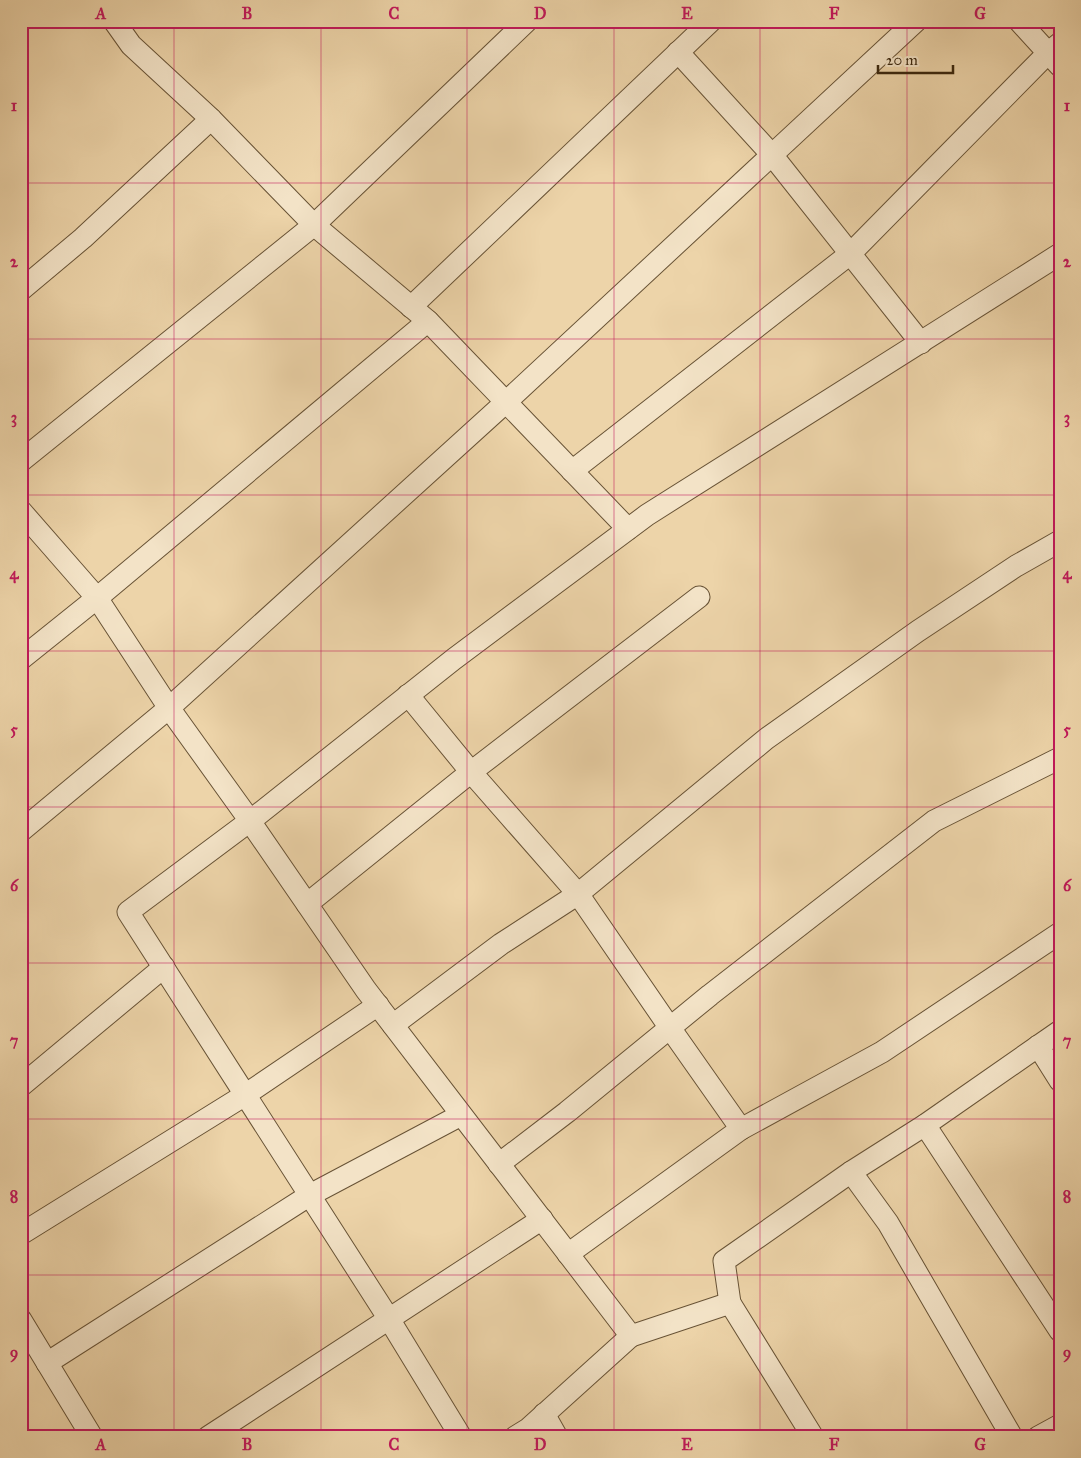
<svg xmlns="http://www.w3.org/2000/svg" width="1081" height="1458" font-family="'IM FELL Great Primer',serif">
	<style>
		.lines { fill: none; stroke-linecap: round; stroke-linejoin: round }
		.street-casing { stroke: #685336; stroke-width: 23 }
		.street { stroke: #f3e3c7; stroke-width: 21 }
		.grid { fill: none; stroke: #c2185b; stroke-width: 1; stroke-opacity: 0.55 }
		.neatline { fill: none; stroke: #c2185b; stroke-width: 2 }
		.grid-label { font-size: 16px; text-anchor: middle; font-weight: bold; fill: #c2185b }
	</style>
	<rect width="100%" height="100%" fill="#edd4a9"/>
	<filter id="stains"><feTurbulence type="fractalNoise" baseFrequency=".004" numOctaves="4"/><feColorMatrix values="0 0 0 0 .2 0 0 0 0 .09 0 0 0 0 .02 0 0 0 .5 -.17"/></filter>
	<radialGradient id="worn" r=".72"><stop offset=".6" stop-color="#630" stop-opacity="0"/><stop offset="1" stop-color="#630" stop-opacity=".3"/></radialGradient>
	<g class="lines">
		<defs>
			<g id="street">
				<path d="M1019,21L1060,66"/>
				<path d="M678,52L772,155L921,343"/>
				<path d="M21,290L83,238L211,119"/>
				<path d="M411,307L711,21"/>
				<path d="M428,321L314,225L527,21"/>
				<path d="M21,461L314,225L211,119L131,45L114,21"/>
				<path d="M572,471L850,254L1048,53L1060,43"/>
				<path d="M21,511L97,598L169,708L243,811L366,990L631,1336L730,1303L813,1437"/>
				<path d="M21,659L97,598L428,321L628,529"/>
				<path d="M408,695L471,772L578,894L670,1028L741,1129"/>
				<path d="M21,831L169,708L506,402L916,21"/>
				<path d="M307,904L471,772L699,597"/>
				<path d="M393,1025L501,944L578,894L766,739L918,631L1016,566L1060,541"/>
				<path d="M1038,1046L1060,1081"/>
				<path d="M21,1086L164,967"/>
				<path d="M925,1125L1060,1331"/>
				<path d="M499,1164L567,1112L710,995L934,821L1060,758"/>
				<path d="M851,1172L888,1223L1012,1437"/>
				<path d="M21,1234L245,1095L378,1005"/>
				<path d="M568,1254L741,1129L882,1052L1060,933"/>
				<path d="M730,1303L724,1261L851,1172L925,1125L1060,1031"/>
				<path d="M21,1320L92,1437"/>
				<path d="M47,1363L310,1195L461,1115"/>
				<path d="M544,1414L557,1437"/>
				<path d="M208,1437L542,1219"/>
				<path d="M461,1437L389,1319L128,912L250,821L454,659L647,515L1060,254"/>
				<path d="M515,1437L528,1429L631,1336"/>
				<path d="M1038,1437L1060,1425"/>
			</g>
		</defs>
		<use href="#street" class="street-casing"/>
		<use href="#street" class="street"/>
	</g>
	<path class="grid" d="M174,21V1437M321,21V1437M467,21V1437M614,21V1437M760,21V1437M907,21V1437M21,183H1060M21,339H1060M21,495H1060M21,651H1060M21,807H1060M21,963H1060M21,1119H1060M21,1275H1060"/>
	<rect width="1081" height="1458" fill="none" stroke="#edd4a9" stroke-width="55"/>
	<path d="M878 65v8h75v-8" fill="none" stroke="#3c280f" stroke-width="2.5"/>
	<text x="886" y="65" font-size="15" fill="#3c280f" stroke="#f3e3c7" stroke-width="4" paint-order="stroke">20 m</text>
	<rect x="28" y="28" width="1026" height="1402" class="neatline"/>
	<g class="grid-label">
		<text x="101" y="19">A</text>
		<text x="247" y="19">B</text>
		<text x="394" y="19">C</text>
		<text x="540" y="19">D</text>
		<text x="687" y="19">E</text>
		<text x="834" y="19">F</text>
		<text x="980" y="19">G</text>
		<text x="14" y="111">1</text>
		<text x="1067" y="111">1</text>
		<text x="14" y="267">2</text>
		<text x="1067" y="267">2</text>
		<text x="14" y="423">3</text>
		<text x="1067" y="423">3</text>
		<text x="14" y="579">4</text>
		<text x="1067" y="579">4</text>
		<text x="14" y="735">5</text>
		<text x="1067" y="735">5</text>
		<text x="14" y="891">6</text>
		<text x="1067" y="891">6</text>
		<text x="14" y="1046">7</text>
		<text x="1067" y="1046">7</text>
		<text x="14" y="1202">8</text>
		<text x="1067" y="1202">8</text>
		<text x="14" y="1358">9</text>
		<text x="1067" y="1358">9</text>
		<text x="101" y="1450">A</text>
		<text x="247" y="1450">B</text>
		<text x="394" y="1450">C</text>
		<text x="540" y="1450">D</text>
		<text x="687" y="1450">E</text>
		<text x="834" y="1450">F</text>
		<text x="980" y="1450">G</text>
	</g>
	<rect width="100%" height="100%" filter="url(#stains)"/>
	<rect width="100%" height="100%" fill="url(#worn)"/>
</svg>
